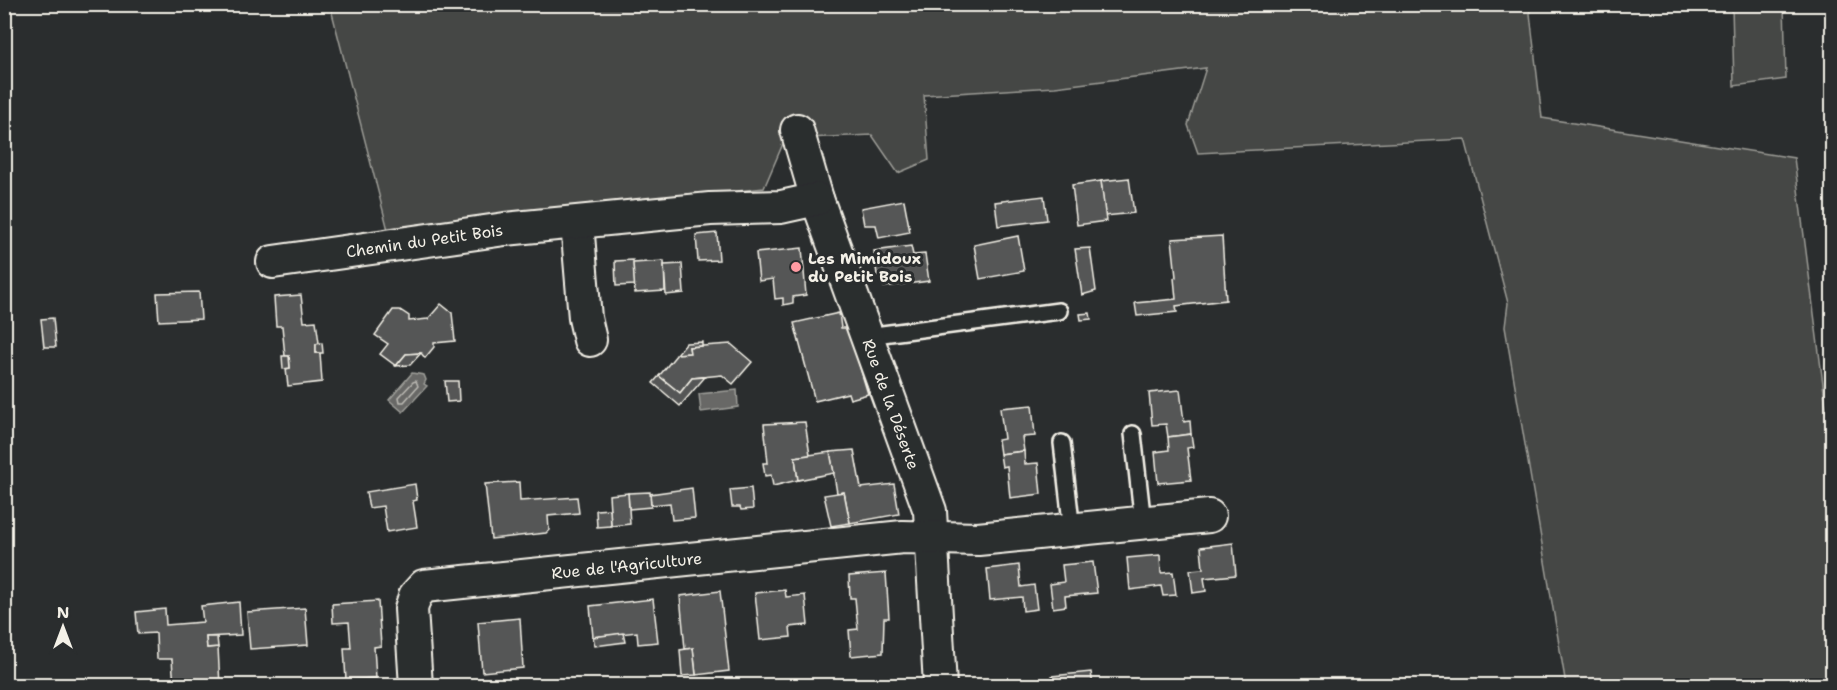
<svg xmlns="http://www.w3.org/2000/svg" width="1837" height="690" font-family="'Shantell Sans',sans-serif">
	<style>
		.green { fill: #444645; stroke: #9c9c96; stroke-width: 1.5 }
		.water { fill: #676866; stroke: #9f9f9a; stroke-width: 1.5 }
		.lines { fill: none; stroke-linecap: round; stroke-linejoin: round }
		.shore { stroke: #bcbab4; stroke-width: 1.5 }
		.building { fill: #555756; stroke: #f4f1e8; stroke-width: 1.5 }
		.service-casing { stroke: #f4f1e8; stroke-width: 20 }
		.minor-casing { stroke: #f4f1e8; stroke-width: 36 }
		.service { stroke: #2a2d2e; stroke-width: 15 }
		.minor { stroke: #2a2d2e; stroke-width: 32 }
		.poi-dot { fill: #ff9aa2; stroke: #2a2d2e; stroke-width: 2 }
		.labels { text-anchor: middle; dominant-baseline: central; stroke-width: 6; stroke-linejoin: round; paint-order: stroke }
		.street-label { font-size: 16px; fill: #f4f1e8; stroke: #2a2d2e }
		.poi-label { font-size: 16px; font-weight: bold; fill: #f4f1e8; stroke: #2a2d2e; text-anchor: start }
	</style>
	<rect width="100%" height="100%" fill="#2a2d2e"/>
	<filter id="ink" filterUnits="userSpaceOnUse"><feTurbulence type="fractalNoise" baseFrequency=".0167" numOctaves="2"/><feDisplacementMap in="SourceGraphic" scale="12" xChannelSelector="R" yChannelSelector="G"/><feConvolveMatrix kernelMatrix="1 2 1 2 8 2 1 2 1" color-interpolation-filters="sRGB"/></filter>
	<g filter="url(#ink)">
		<g class="green">
			<path d="M330,5H1529L1542,118L1794,158L1832,454V685H1566L1505,327L1508,303L1465,139L1198,153L1188,125L1206,68L1055,87L924,95L929,160L898,173L872,135L785,139L764,188L388,230Z"/>
			<path d="M1732,5H1784L1786,79L1734,86Z"/>
		</g>
		<g class="water">
			<path d="M412,373L424,375L426,380L424,384L427,386L403,412L389,400Z"/>
			<path d="M737,390L738,407L701,412L699,394Z"/>
		</g>
		<g class="lines">
			<path class="shore" d="M416,381L418,386L404,402H400L399,397L413,382Z"/>
		</g>
		<g class="building">
			<path d="M1129,178L1134,213L1105,216L1101,181Z"/>
			<path d="M1101,181L1106,221L1077,225L1072,185Z"/>
			<path d="M1044,196L1047,220L998,226L995,202Z"/>
			<path d="M904,200L910,232L879,238L876,225H864L861,208Z"/>
			<path d="M717,233L719,260L698,261L696,235Z"/>
			<path d="M1018,236L1024,271L980,279L974,245Z"/>
			<path d="M1222,236L1226,300L1176,306L1177,312L1137,316L1135,303L1176,299L1174,278L1176,277L1172,239Z"/>
			<path d="M911,246L913,255L925,254L929,281L884,287L883,274L877,275L874,251Z"/>
			<path d="M802,248L806,295L793,297V303L783,305V298L775,299L773,279L759,281L756,253Z"/>
			<path d="M1090,248L1096,291L1082,295L1075,249Z"/>
			<path d="M633,260L635,285L616,286L615,261Z"/>
			<path d="M664,261L665,291L635,293L633,263Z"/>
			<path d="M682,264L684,293L666,295L664,265Z"/>
			<path d="M199,292L201,319L159,321L157,293Z"/>
			<path d="M301,295L304,322L316,321L319,343L316,344V353H320L322,382L288,386L286,369L290,368L289,356H285L282,326H276L274,297Z"/>
			<path d="M441,304L452,313L455,341L434,343V347L425,358L421,353L406,354L396,366L380,354L388,344L375,335L393,310H400L409,316V321L428,319Z"/>
			<path d="M839,313L841,328H848L868,394L850,399L848,393L815,401L794,323Z"/>
			<path d="M1090,313L1091,319L1081,320L1080,314Z"/>
			<path d="M53,318L56,347H44L41,319Z"/>
			<path d="M702,342V346L689,347L690,353L677,354L686,343Z"/>
			<path d="M322,343L323,353H316V344Z"/>
			<path d="M731,344L752,362L733,384L722,375L692,378L680,393L659,376L677,354L690,353L689,347Z"/>
			<path d="M421,353L410,365L396,366L406,354Z"/>
			<path d="M282,356H289L290,368L283,369Z"/>
			<path d="M659,376L680,393L692,378L705,377L680,406L653,383Z"/>
			<path d="M445,381H458L459,401L447,402Z"/>
			<path d="M1180,390L1184,422L1190,421L1191,434L1168,437L1166,424L1152,425L1149,393Z"/>
			<path d="M1032,405L1035,436L1022,437L1024,451L1000,454L998,440L1004,439L1000,408Z"/>
			<path d="M805,422L810,455L795,457L798,480L773,486L771,475L765,476L763,463H768L764,424Z"/>
			<path d="M1191,434L1193,447L1187,448L1191,480L1158,483L1155,452L1169,450L1168,437Z"/>
			<path d="M854,450L861,488L894,484L899,514L850,523L844,492L837,493L830,452Z"/>
			<path d="M1024,451L1025,464L1038,463L1041,494L1010,498L1007,466L1002,467L1000,454Z"/>
			<path d="M830,452L834,473L798,480L795,457Z"/>
			<path d="M519,482L520,501L577,497L579,513L548,516L549,530L546,533L491,539L485,484Z"/>
			<path d="M415,484L417,500L413,501L417,527L387,532L383,506L369,508L366,492Z"/>
			<path d="M692,488L695,518L672,520L670,503L651,505L650,494Z"/>
			<path d="M751,488L753,509L741,510L740,507H732L730,490Z"/>
			<path d="M650,492L651,507L629,509L628,493Z"/>
			<path d="M844,492L850,523L831,526L824,495Z"/>
			<path d="M628,493L630,524L611,526L609,495Z"/>
			<path d="M610,509L611,526L597,527L596,510Z"/>
			<path d="M1233,543L1236,575L1204,578L1206,591L1193,593L1190,570L1203,569L1201,547Z"/>
			<path d="M1160,555L1161,573L1173,572L1176,595L1163,596L1161,586L1130,590L1127,558Z"/>
			<path d="M1093,562L1097,593L1065,596L1066,606L1053,608L1050,584L1064,582L1062,565Z"/>
			<path d="M1019,565L1021,587L1034,585L1037,609L1023,611L1022,597L990,600L987,569Z"/>
			<path d="M886,573L889,618H884L883,653L851,656L849,630L858,629L855,598H850L849,576Z"/>
			<path d="M785,590L786,597L805,595L808,625L790,627L791,637L760,640L755,593Z"/>
			<path d="M720,591L729,671L696,675L693,648L685,649L680,596Z"/>
			<path d="M653,599L658,642L638,644L637,632L593,637L590,606Z"/>
			<path d="M378,601L381,646L374,647L376,678L346,680L344,648H351L349,622L333,623L332,604Z"/>
			<path d="M239,602L241,635L206,637L207,648L218,647L220,686H174L172,659H157L156,633L138,634L136,612L165,609L166,625L203,622L201,606Z"/>
			<path d="M305,608L308,645L250,649L247,612Z"/>
			<path d="M520,618L523,668L482,672L478,622Z"/>
			<path d="M623,633L625,642L595,646L593,637Z"/>
			<path d="M206,637H217L218,647L207,648Z"/>
			<path d="M693,648L696,675L682,676L680,650Z"/>
			<path d="M1091,672L1093,686H1053L1052,676Z"/>
		</g>
		<g class="lines">
			<defs>
				<g id="service">
					<path d="M867,336L1059,311"/>
					<path d="M1133,434L1143,523"/>
					<path d="M1062,443L1072,531"/>
				</g>
				<g id="minor">
					<path id="s1" d="M797,130L817,199L930,511L940,686"/>
					<path d="M577,223L585,318L590,340"/>
					<path id="s2" d="M273,262L505,229L710,209L781,207L817,199"/>
					<path id="s3" d="M416,686L411,609L415,596L424,586L903,537L978,539L1209,516"/>
				</g>
			</defs>
			<use href="#service" class="service-casing"/>
			<use href="#minor" class="minor-casing"/>
			<use href="#service" class="service"/>
			<use href="#minor" class="minor"/>
		</g>
	</g>
	<circle class="poi-dot" cx="796" cy="267" r="6"/>
	<g class="labels">
		<g class="street-label">
			<text stroke="none"><textPath href="#s2" startOffset="153">Chemin du Petit Bois</textPath></text>
			<text stroke="none"><textPath href="#s1" startOffset="290">Rue de la Déserte</textPath></text>
			<text stroke="none"><textPath href="#s3" startOffset="308">Rue de l'Agriculture</textPath></text>
		</g>
		<g class="poi-label">
			<text x="808" y="258">Les Mimidoux<tspan x="808" dy="18">du Petit Bois</tspan></text>
		</g>
	</g>
	<rect width="1837" height="690" fill="none" stroke="#2a2d2e" stroke-width="24"/>
	<rect x="12" y="12" width="1813" height="666" fill="none" stroke="#f4f1e8" stroke-width="2" filter="url(#ink)"/>
	<g transform="translate(63 627)" stroke="#2a2d2e" stroke-width="4.5" paint-order="stroke">
	<path d="M0-4.5L10 22L0 15L-10 22Z" fill="#f4f1e8"/>
	<text y="-9" font-size="16" font-weight="bold" text-anchor="middle" fill="#f4f1e8">N</text>
	</g>
</svg>
